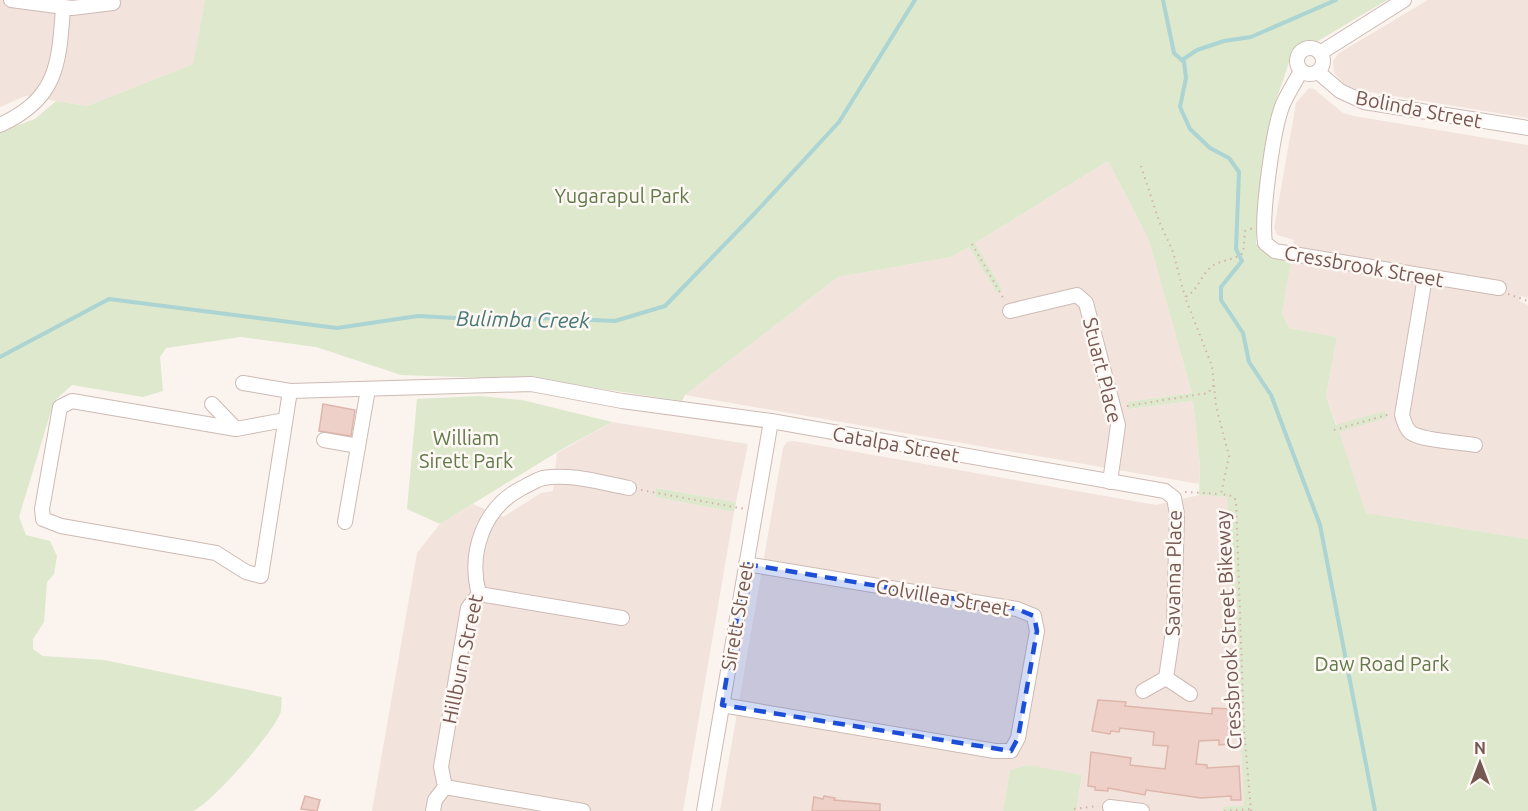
<svg xmlns="http://www.w3.org/2000/svg" width="1528" height="811" font-family="Ubuntu,sans-serif">
	<style>
		.residential { fill: #f2e4dd }
		.green { fill: #dde8cd }
		.lines { fill: none; stroke-linecap: round; stroke-linejoin: round }
		.stream { stroke: #abd4d3; stroke-width: 4 }
		.building { fill: #eed0c8; stroke: #deb5ab; stroke-width: 1.5 }
		.minor-casing { stroke: #cdbab4; stroke-width: 16 }
		.path { stroke: #d3b3ab; stroke-width: 2; stroke-dasharray: 1.5 4.5; stroke-linecap: butt }
		.minor { stroke: #fff; stroke-width: 14 }
		.marked { fill: #1d4ed8; fill-opacity: 0.2; stroke: #1d4ed8; stroke-width: 4.5; stroke-dasharray: 12 8; stroke-linejoin: round }
		.labels { text-anchor: middle; dominant-baseline: central; stroke-width: 5; stroke-linejoin: round; paint-order: stroke }
		.street-label { font-size: 20px; fill: #755852; stroke: #fef8f4 }
		.park-label { font-size: 20px; fill: #61794b; stroke: #fef8f4 }
		.water-label { font-size: 21px; font-style: italic; fill: #467876; stroke: #fef8f4 }
	</style>
	<rect width="100%" height="100%" fill="#fbf3ee"/>
	<g class="residential">
		<path d="M0,0H205L193,64L87,106L25,96L0,107Z"/>
		<path d="M1428,0H1528V118L1357,90L1344,84L1334,73L1333,61L1339,53Z"/>
		<path d="M1309,88L1314,89L1343,113L1354,116L1528,145V298L1521,296L1519,301L1528,305V539L1366,513L1338,432L1387,418L1385,411L1337,426L1326,396L1337,337L1289,328L1282,313L1294,240L1277,235L1274,228L1296,103Z"/>
		<path d="M1108,161L1148,238L1192,393L1127,402L1129,409L1193,401L1200,465L1199,484L685,395L838,277L951,257L969,247L996,292L1001,288L975,243Z"/>
		<path d="M612,422L748,444L736,502L656,488L655,497L734,512L683,811H372L417,553L440,524L473,504L503,517L541,493L553,491L557,453Z"/>
		<path d="M794,441L1156,505L1199,495L1227,497L1244,806L1223,807V811H1076L1082,776L1029,765L1010,770L1003,811H720L783,448L787,442Z"/>
	</g>
	<g class="green">
		<path d="M205,0H1387L1318,41L1303,43L1292,50C1286,77 1273,102 1269,129C1262,167 1258,206 1256,244L1275,259L1291,261L1282,313L1289,328L1337,337L1326,396L1336,425L1385,411L1387,418L1339,432L1366,513L1528,539V811H1223V807L1244,805L1227,497L1199,495L1200,465L1193,401L1128,409L1127,402L1192,393L1148,238L1108,161L975,243L1002,289L996,292L969,247L951,257L838,277L685,395L682,401L544,380L401,375L316,347L241,337L166,348L160,357L163,391L143,397L72,385L54,401L19,517L26,535L50,541L57,556L54,574L47,582L44,622L33,639V649L43,656L104,660L282,697C281,701 282,706 281,711C277,729 211,804 193,811H0V132L35,119L56,101L87,106L193,64Z"/>
		<path d="M479,396L522,400L612,422L564,448L440,524L407,509L417,399Z"/>
		<path d="M656,488L736,502L734,512L655,497Z"/>
		<path d="M1029,765L1082,775L1076,811H1003L1010,770Z"/>
	</g>
	<g class="lines">
		<g class="stream">
			<path d="M1163,0L1174,53L1184,62L1186,78L1180,107L1190,129L1210,148L1229,158L1239,172L1236,249L1242,261L1221,287V300L1243,333L1249,362L1271,395L1320,525L1375,811"/>
			<path d="M1182,60L1197,50L1224,41L1251,37L1336,0"/>
			<path d="M0,357L109,299L337,328L418,316L515,321L547,318L615,321L665,306L756,212L839,122L915,0"/>
		</g>
	</g>
	<g class="building">
		<path d="M323,404L355,410L351,436L319,431Z"/>
		<path d="M1098,700L1126,702L1125,706L1212,714V708L1231,709L1232,720L1228,721L1229,744L1219,745V740L1199,741L1196,764L1207,765V768L1239,766L1241,800H1231V796L1201,798L1146,790L1145,795L1108,788V791L1095,790V787L1088,786L1091,752L1131,758L1130,765L1165,769L1168,746L1153,745L1154,732L1120,728L1119,732L1111,731L1110,734L1092,731Z"/>
		<path d="M305,796L320,800L317,811L301,809Z"/>
		<path d="M824,796L835,798L834,800L880,804V811H812L814,797L823,799Z"/>
	</g>
	<g class="lines">
		<defs>
			<g id="minor">
				<path d="M11,0L72,8L113,3"/>
				<circle cx="1310" cy="61" r="13"/>
				<path d="M1320,53L1404,0"/>
				<path d="M1301,71C1295,82 1288,93 1283,104C1273,128 1261,216 1265,243L1275,251L1499,288"/>
				<path d="M1318,72L1340,91L1364,102L1528,128"/>
				<path d="M0,125C57,99 59,65 63,8"/>
				<path d="M1425,277L1402,415C1404,421 1405,427 1410,432C1421,441 1460,442 1475,445"/>
				<path d="M1010,311L1077,295L1086,303L1118,425L1110,482"/>
				<path d="M243,383L290,391L531,384L622,401L771,421L1165,491L1174,498L1177,514L1174,624L1166,678"/>
				<path d="M212,404L236,429"/>
				<path d="M285,420L236,429L72,401L60,407L42,509L43,519L61,526L216,553L246,572L261,576L290,391"/>
				<path d="M324,440L358,446"/>
				<path d="M345,522L368,389"/>
				<path d="M479,594L622,618"/>
				<path d="M1143,691L1166,678L1190,694"/>
				<path d="M722,705L995,751H1011L1018,738L1037,631L1034,616L1017,609L746,564"/>
				<path d="M445,787L583,811"/>
				<path d="M1110,807L1142,811"/>
				<path d="M433,811L435,800L445,787L441,767L468,608L479,594C468,553 483,508 522,488C528,485 536,480 543,478C571,473 602,483 629,488"/>
				<path d="M704,811L771,421"/>
			</g>
		</defs>
		<use href="#minor" class="minor-casing"/>
		<g class="path">
			<path d="M1141,166L1159,221L1173,252L1185,297"/>
			<path d="M972,244L1005,301"/>
			<path d="M1508,294L1528,301"/>
			<path d="M1127,406L1208,393L1214,385"/>
			<path d="M1334,430L1390,414"/>
			<path d="M641,490L745,509"/>
			<path d="M1185,492L1221,494"/>
			<path d="M1074,809L1098,806"/>
			<path d="M1224,811L1251,809"/>
			<path d="M1251,811L1244,729L1236,500L1232,496L1221,494L1229,456L1216,406L1212,366L1185,297C1198,291 1200,276 1211,267C1219,260 1233,261 1243,253L1245,231L1253,228"/>
		</g>
		<use href="#minor" class="minor"/>
	</g>
	<path class="marked" d="M746,564L1017,609L1034,616L1037,631L1018,738L1011,751L722,705Z"/>
	<g class="labels">
		<g class="street-label">
			<text transform="translate(1419 109) rotate(11)">Bolinda Street</text>
			<text transform="translate(1364 266) rotate(10)">Cressbrook Street</text>
			<text transform="translate(1103 370) rotate(76)">Stuart Place</text>
			<text transform="translate(896 444) rotate(10)">Catalpa Street</text>
			<text transform="translate(1173 573) rotate(-89)">Savanna Place</text>
			<text transform="translate(943 597) rotate(10)">Colvillea Street</text>
			<text transform="translate(737 616) rotate(-80)">Sirett Street</text>
			<text transform="translate(1228 630) rotate(-93)">Cressbrook Street Bikeway</text>
			<text transform="translate(462 659) rotate(-78)">Hillburn Street</text>
		</g>
		<g class="park-label">
			<text x="622" y="195">Yugarapul Park</text>
			<text x="466" y="437">William<tspan x="466" dy="23">Sirett Park</tspan></text>
			<text x="1382" y="663">Daw Road Park</text>
		</g>
		<g class="water-label">
			<text transform="translate(523 319) rotate(1)">Bulimba Creek</text>
		</g>
	</g>
	<g transform="translate(1480 763)" stroke="#fef8f4" stroke-width="4.5" paint-order="stroke">
	<path d="M0-4.5L10 22L0 15L-10 22Z" fill="#755852"/>
	<text y="-9" font-size="16" font-weight="bold" text-anchor="middle" fill="#755852">N</text>
	</g>
</svg>
